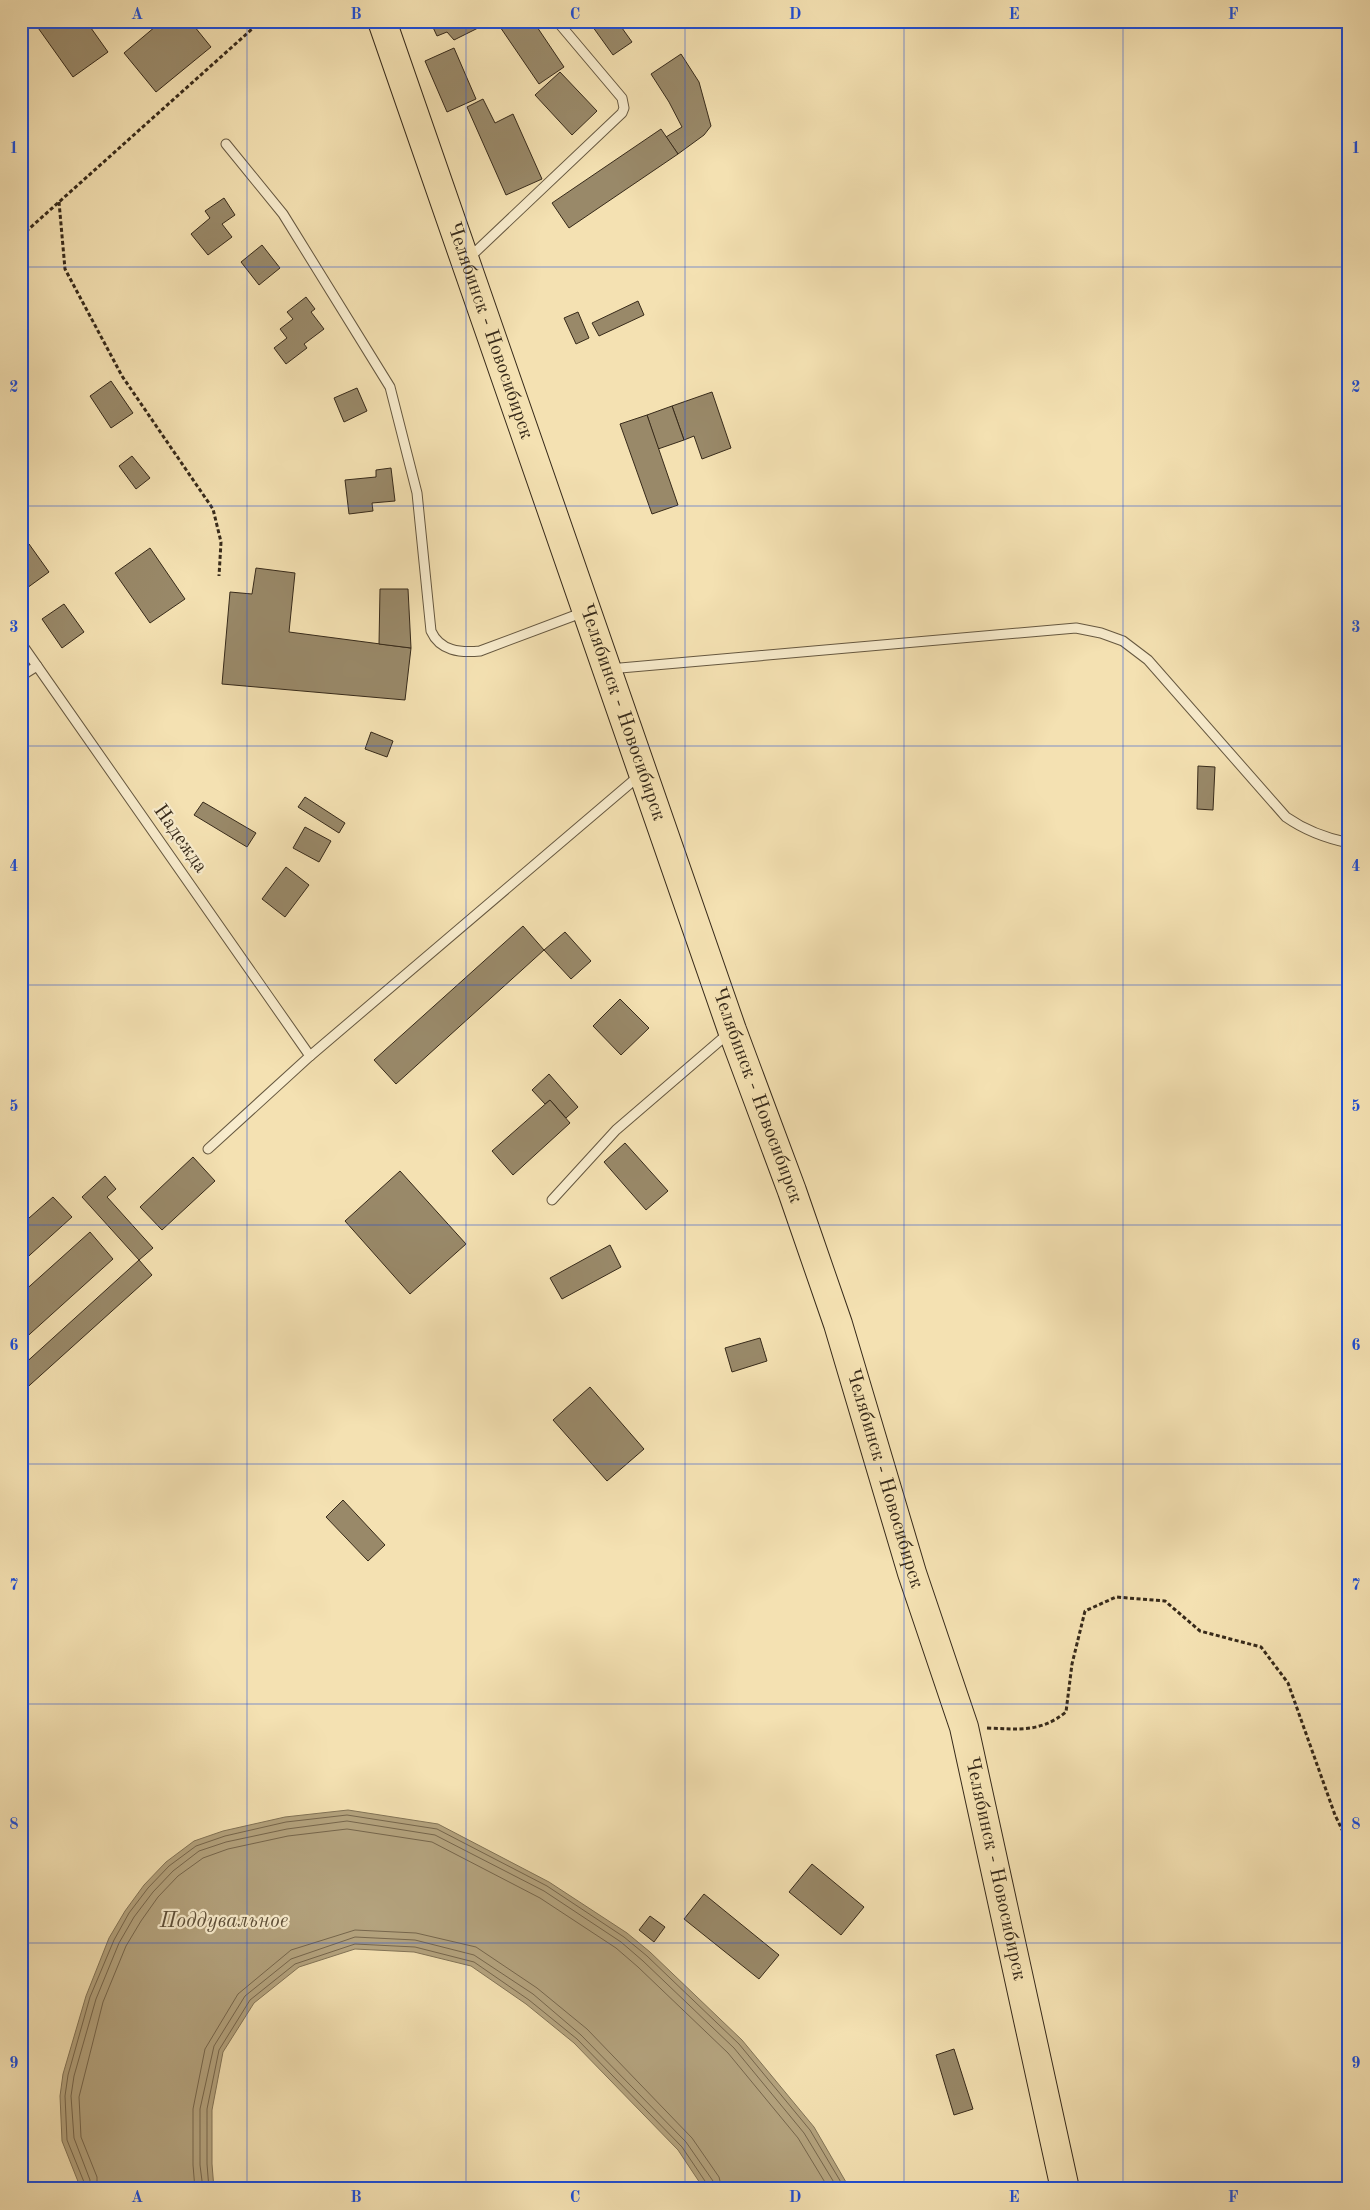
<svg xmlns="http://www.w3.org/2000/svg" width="1370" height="2210" font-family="'Old Standard TT',serif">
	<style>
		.water { fill: #b4a37e; stroke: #827356 }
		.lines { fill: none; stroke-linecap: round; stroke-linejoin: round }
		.shore { stroke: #76664c; stroke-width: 1 }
		.building { fill: #998969; stroke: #372a1a }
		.lane-casing { stroke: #665840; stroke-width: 11 }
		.highway-casing { stroke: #372a1a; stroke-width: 30 }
		.path { stroke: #372a1a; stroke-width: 3; stroke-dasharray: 4 2.5; stroke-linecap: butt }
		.lane { stroke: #f8eccd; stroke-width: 9 }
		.highway { stroke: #f4e1b2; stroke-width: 28 }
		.grid { fill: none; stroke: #1d4ed8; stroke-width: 1; stroke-opacity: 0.55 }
		.labels { text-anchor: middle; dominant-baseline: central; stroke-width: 4.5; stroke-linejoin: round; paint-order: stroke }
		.street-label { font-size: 20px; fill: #372a1a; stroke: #f8eccd }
		.water-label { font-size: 21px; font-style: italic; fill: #5c4e38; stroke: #f8eccd }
		.neatline { fill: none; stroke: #1d4ed8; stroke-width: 2 }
		.grid-label { font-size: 16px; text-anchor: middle; font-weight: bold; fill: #1d4ed8 }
	</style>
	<rect width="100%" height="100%" fill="#f4e1b2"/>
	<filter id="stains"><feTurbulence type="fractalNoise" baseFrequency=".004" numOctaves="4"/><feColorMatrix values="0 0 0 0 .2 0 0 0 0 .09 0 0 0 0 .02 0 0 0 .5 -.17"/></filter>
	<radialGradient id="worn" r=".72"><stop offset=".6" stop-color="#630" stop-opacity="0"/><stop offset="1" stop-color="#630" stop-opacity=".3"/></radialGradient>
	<path class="water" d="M348,1810L438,1824L549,1882L627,1933L650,1952L742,2040L814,2127L850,2189H704L678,2150L574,2043L526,2004L471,1966L414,1952L355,1949L299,1967L254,2003L223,2052L212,2110V2164L214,2189H71L79,2184L62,2141L60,2096L63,2074L86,1996L109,1938L125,1911L144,1885L166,1862L194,1841L223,1831L285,1817Z"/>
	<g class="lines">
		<g class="shore">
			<path d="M82,2189L84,2182L67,2140L65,2096L68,2075L90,1997L114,1940L129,1913L148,1888L169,1866L196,1846L225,1836L286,1822L347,1815L437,1829L547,1886L624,1937L647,1956L739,2044L810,2130L845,2189"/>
			<path d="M89,2189L90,2180L74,2138L71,2096L74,2076L96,1999L119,1943L134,1917L153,1892L173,1871L199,1851L226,1842L287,1829L347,1821L435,1835L544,1891L621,1942L643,1961L734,2048L804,2133L838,2189"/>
			<path d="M97,2189V2177L81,2137L79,2097L103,2002L126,1946L141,1921L158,1897L178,1876L203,1858L228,1849L288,1836L347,1829L432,1842L540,1898L616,1948L638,1967L728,2053L798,2138L829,2189"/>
			<path d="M195,2189L193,2165V2109L205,2049L238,1994L291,1950L355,1930L416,1933L476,1947L537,1988L587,2029L692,2138L719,2177L722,2189"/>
			<path d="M203,2189L200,2165V2109L214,2046L245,1996L291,1959L355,1937L415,1940L474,1955L533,1994L581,2035L686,2142L713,2181L714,2189"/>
			<path d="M209,2189L207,2164V2109L219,2050L250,2000L295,1964L355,1944L415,1947L474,1962L529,2000L577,2039L682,2147L707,2184L708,2189"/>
		</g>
	</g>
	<g class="building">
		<path d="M41,21H86L108,52L73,77L36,25Z"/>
		<path d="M162,21H190L211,47L156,92L124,53Z"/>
		<path d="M430,21H485L478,28L454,40L447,32L437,36Z"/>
		<path d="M496,21H533L564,67L539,84Z"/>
		<path d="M593,21H617L632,42L613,55L590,23Z"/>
		<path d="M454,48L476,99L447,112L425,61Z"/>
		<path d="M681,54L699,82L711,126L704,135L678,154L666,137L682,127L669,102L651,74Z"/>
		<path d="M560,72L597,111L572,135L535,95Z"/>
		<path d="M483,99L495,123L513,114L542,179L506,195L467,107Z"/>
		<path d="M661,129L678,154L569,228L552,203Z"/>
		<path d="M224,198L235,215L222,224L232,237L208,255L191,234L210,218L205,211Z"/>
		<path d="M262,245L280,268L259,285L241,262Z"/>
		<path d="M306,297L315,309L311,312L324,329L304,344L307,348L286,364L274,348L287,338L280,329L293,319L287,312Z"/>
		<path d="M638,301L644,315L599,336L592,323Z"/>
		<path d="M578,312L589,338L576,344L564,318Z"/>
		<path d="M111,381L133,413L111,428L90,396Z"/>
		<path d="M357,388L367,411L344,422L334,398Z"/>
		<path d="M712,392L731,448L702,459L694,436L684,440L672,406Z"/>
		<path d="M672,406L684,440L658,449L647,415Z"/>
		<path d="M647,415L678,505L652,514L620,424Z"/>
		<path d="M132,456L150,478L136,489L119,466Z"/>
		<path d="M391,468L395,501L372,503L373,511L349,514L345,480L376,477V470Z"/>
		<path d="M29,544L49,572L27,588L21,580V549Z"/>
		<path d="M150,548L185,599L150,623L115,573Z"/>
		<path d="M256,568L295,573L289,632L411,648L405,700L222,684L230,592L252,594Z"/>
		<path d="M380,589H408L411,648L379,644Z"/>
		<path d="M64,604L84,632L62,648L42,619Z"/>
		<path d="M371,732L393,741L387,757L365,749Z"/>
		<path d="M1198,766L1215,767L1213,810L1197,809Z"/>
		<path d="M305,797L345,823L339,833L298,807Z"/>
		<path d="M203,802L256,833L247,847L194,815Z"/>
		<path d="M305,827L331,841L319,862L293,848Z"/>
		<path d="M286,867L309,885L285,917L262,899Z"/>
		<path d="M523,926L544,950L396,1084L374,1060Z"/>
		<path d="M565,932L591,961L571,979L544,950Z"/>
		<path d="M620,999L649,1028L621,1055L593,1026Z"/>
		<path d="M549,1074L578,1107L566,1118L550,1100L545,1104L532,1090Z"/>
		<path d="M550,1100L570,1123L513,1175L492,1151Z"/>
		<path d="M625,1143L668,1191L646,1210L604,1162Z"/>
		<path d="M193,1157L215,1181L162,1230L140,1207Z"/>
		<path d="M400,1171L466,1244L410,1294L345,1221Z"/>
		<path d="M105,1176L116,1189L107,1197L153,1248L139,1260L82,1197Z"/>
		<path d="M53,1197L72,1217L21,1263V1225Z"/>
		<path d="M90,1232L113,1259L21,1342V1294Z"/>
		<path d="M610,1245L621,1267L562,1299L550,1278Z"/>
		<path d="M139,1260L152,1275L21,1393V1367Z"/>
		<path d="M760,1338L767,1361L732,1372L725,1348Z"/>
		<path d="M590,1387L644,1449L607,1481L553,1420Z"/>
		<path d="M343,1500L385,1545L368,1561L326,1517Z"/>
		<path d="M812,1864L864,1907L841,1935L789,1892Z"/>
		<path d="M704,1894L779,1955L759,1979L684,1919Z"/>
		<path d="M650,1916L665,1927L654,1942L639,1930Z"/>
		<path d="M954,2049L973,2109L954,2115L936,2055Z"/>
	</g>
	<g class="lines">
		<defs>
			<g id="lane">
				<path d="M226,144L283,214L390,387L417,493L431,631C440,651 460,653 480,651L584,612"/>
				<path d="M469,258L622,113L624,108L622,98L557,21"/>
				<path d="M21,643L310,1056"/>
				<path d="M609,669L1076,628L1101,633L1123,641L1148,660L1286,817C1306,831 1325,838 1349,843"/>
				<path d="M21,676L37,666"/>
				<path d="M208,1149L310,1056L640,775"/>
				<path d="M552,1200L616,1130L730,1032"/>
			</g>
			<g id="highway">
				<path id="s1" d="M382,21L732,1030L792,1191L838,1324L912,1573L964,1727L1065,2189"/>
			</g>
		</defs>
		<use href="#lane" class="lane-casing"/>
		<use href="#highway" class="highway-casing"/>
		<g class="path">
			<path d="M59,202L65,269L122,376L213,509L221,542L219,576"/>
			<path d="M21,236L261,21"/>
			<path d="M987,1728C1018,1729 1040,1733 1066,1712L1072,1664L1085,1611L1116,1597L1165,1601L1200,1631L1261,1647L1288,1683L1335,1815L1349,1844"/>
		</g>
		<use href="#lane" class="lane"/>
		<use href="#highway" class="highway"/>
	</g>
	<path class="grid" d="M247,21V2189M466,21V2189M685,21V2189M904,21V2189M1123,21V2189M21,267H1349M21,506H1349M21,746H1349M21,985H1349M21,1225H1349M21,1464H1349M21,1704H1349M21,1943H1349"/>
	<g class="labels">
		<g class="street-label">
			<text stroke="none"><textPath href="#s1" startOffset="328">Челябинск - Новосибирск</textPath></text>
			<text stroke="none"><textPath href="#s1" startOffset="732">Челябинск - Новосибирск</textPath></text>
			<text transform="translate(180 839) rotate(55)">Надежда</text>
			<text stroke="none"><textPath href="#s1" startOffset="1138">Челябинск - Новосибирск</textPath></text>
			<text stroke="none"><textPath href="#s1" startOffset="1542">Челябинск - Новосибирск</textPath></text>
			<text stroke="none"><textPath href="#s1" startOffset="1948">Челябинск - Новосибирск</textPath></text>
		</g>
		<g class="water-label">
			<text x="224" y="1921">Поддувальное</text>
		</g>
	</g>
	<rect width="1370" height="2210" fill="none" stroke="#f4e1b2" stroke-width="55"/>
	<rect x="28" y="28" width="1314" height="2154" class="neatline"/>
	<g class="grid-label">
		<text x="137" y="19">A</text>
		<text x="356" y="19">B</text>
		<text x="575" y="19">C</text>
		<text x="795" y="19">D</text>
		<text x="1014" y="19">E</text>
		<text x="1233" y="19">F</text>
		<text x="14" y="153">1</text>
		<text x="1356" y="153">1</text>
		<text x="14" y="392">2</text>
		<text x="1356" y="392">2</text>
		<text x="14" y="632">3</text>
		<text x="1356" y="632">3</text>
		<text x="14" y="871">4</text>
		<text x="1356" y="871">4</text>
		<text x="14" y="1111">5</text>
		<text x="1356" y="1111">5</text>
		<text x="14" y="1350">6</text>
		<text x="1356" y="1350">6</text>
		<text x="14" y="1590">7</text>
		<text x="1356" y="1590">7</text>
		<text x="14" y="1829">8</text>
		<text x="1356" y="1829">8</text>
		<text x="14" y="2068">9</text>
		<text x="1356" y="2068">9</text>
		<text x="137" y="2202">A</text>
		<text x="356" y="2202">B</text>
		<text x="575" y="2202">C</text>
		<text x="795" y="2202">D</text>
		<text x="1014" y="2202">E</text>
		<text x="1233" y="2202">F</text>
	</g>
	<rect width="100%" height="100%" filter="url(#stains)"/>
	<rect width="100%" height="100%" fill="url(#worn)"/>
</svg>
